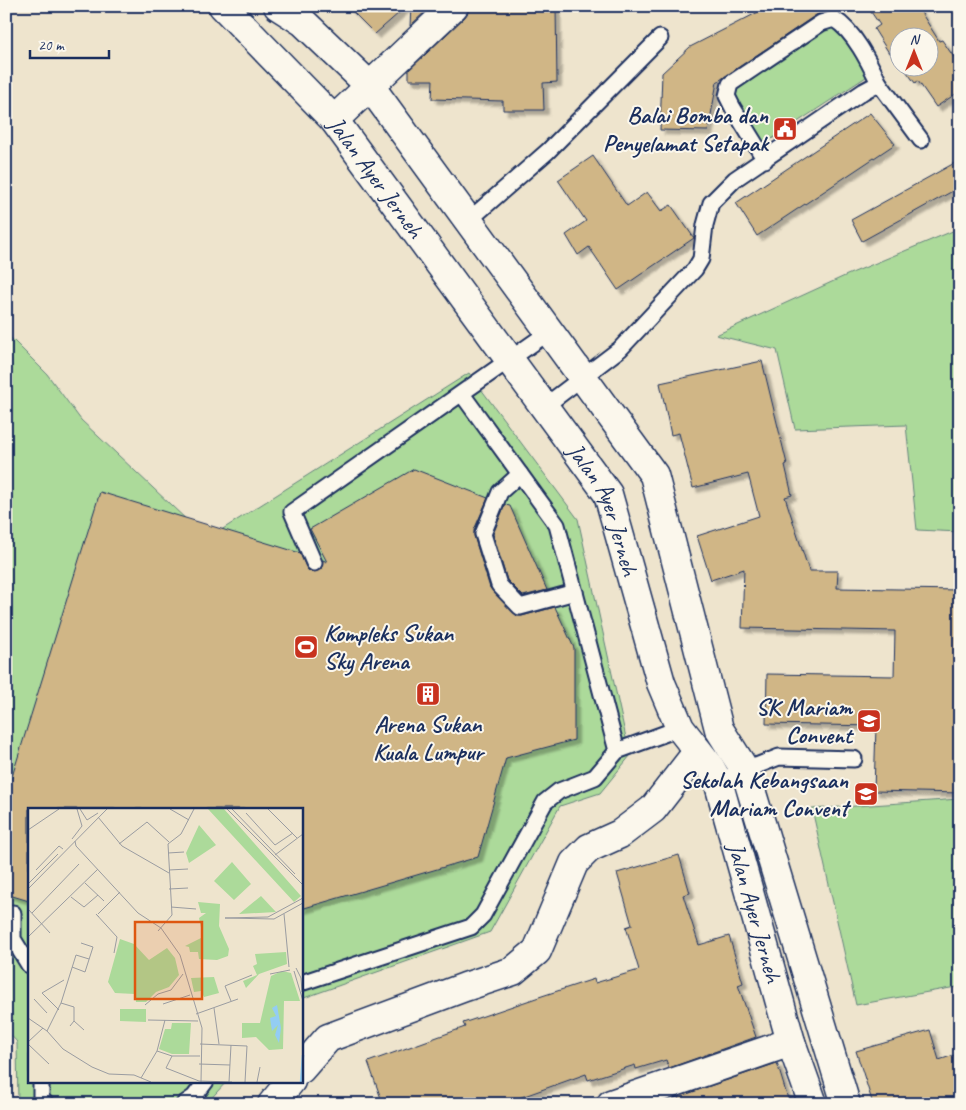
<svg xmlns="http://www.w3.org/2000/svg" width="966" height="1110" font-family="Caveat,sans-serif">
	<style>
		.green { fill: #acda9a; stroke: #64847c }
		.building { fill: #d0b686; stroke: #1b2f5e; filter: url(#shadow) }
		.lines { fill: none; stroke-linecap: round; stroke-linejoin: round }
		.lane-casing { stroke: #1b2f5e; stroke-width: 19 }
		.street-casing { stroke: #1b2f5e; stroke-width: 31 }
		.secondary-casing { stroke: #1b2f5e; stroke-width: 31 }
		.lane { stroke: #fbf7ec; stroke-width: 15 }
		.street { stroke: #fbf7ec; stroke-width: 28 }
		.secondary { stroke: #fbf7ec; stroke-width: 28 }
		.labels { text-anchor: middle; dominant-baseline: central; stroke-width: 4; stroke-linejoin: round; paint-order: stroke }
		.poi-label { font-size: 24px; font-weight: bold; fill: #1b2f5e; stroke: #fbf7ec; text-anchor: end }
		.street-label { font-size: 24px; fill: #1b2f5e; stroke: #fbf7ec }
		.inset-river { fill: none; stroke: #93cdf3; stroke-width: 2.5 }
		.inset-road { fill: none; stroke: #9a9ca1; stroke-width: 1 }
		.view { fill: #de5710; fill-opacity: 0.15; stroke: #de5710; stroke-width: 2.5 }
		.inset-edge { fill: none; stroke: #1b2f5e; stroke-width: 2.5 }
	</style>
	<defs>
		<filter id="shadow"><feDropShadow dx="4.5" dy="4.5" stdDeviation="1" flood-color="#0004"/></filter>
	</defs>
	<rect width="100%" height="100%" fill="#eee4cd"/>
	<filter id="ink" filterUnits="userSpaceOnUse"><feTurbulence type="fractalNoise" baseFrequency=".02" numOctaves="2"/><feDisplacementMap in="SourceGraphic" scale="10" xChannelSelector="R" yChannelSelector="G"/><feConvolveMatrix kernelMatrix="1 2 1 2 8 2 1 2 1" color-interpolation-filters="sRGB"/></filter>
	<g filter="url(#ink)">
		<g class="green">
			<path d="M835,24L869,75L764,144L730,93Z"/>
			<path d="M960,228V532L917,530L906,425L795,429L777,350L716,335L847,275Z"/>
			<path d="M6,333L47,374L81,420L207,539L469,373L578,519L630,756L600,793L560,806L490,932L301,999V809H29V1081H227L206,1104H18L17,1042L6,1030Z"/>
			<path d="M960,799V996L956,987L856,1005L812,809Z"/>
		</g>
		<g class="building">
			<path d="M347,6H407L375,34Z"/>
			<path d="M411,6H431L410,26Z"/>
			<path d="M469,6H556L557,82L543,83L544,110H503V101L432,99L433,80H409V70L465,17L469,11Z"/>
			<path d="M770,6H833L816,15L717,82L708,131L660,130L662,73L690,47Z"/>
			<path d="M867,6H917L939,41L942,40L960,66V91L936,107L918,81L915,83L904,68H928V38H898V59L892,51L889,53L874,29L880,25Z"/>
			<path d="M870,113L895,144L757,236L736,203Z"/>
			<path d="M593,156L627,206L647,192L661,211L671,205L694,238L618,290L589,247L578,255L566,235L586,221L558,180Z"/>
			<path d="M960,160V187L862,241L851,220Z"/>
			<path d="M762,361L787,464L785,465L792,495L785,497L809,571H838L837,588L960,590V793L874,791L876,726L766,724L767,674L894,676L895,631L742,628L744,569L711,580L697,536L759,516L748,474L693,488L679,433L671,435L660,383Z"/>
			<path d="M414,469L488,498L474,530V536L490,588L517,616H522L555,607L574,648V740L506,758L478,857L301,909V809H29V901L6,894V796L100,492L300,553L306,567L309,571L313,572L321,569L323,560L327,562L310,529Z"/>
			<path d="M505,505L510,506L547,590L523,596L507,580L493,534Z"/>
			<path d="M679,855L690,893L683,895L699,945L729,936L743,983L738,985L756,1037L669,1068L666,1060L636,1069L635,1065L588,1080L586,1074L502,1104H490L488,1098L470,1104H383L368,1062L465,1027L463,1023L542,996L594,979L595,983L639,970L626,927L632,925L617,873Z"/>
			<path d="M930,1030L939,1060L954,1055L960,1072V1100L948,1104H873L856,1051Z"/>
			<path d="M777,1063L788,1099L774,1104H680L678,1097Z"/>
		</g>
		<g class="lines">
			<defs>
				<g id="lane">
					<path d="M879,83L921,140"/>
					<path d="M468,221L548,151L660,38"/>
					<path d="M462,394L557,525L617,751"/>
					<path d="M545,406L620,349L695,269L701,259L705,225L711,203L735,179L864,91L879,83C869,62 854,31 834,19L821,23L730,84L727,96L733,108L765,160"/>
					<path d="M520,474L500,492L483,534L499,585L520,607L575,592"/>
					<path d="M314,563L292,512L549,332"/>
					<path d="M718,781L779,757L854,759"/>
					<path d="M13,913V939L29,965"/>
					<path d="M301,983L471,927L483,915L545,802L559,791L595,777L617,751L680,728"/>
					<path d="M41,1081V1098L46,1104"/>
					<path d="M184,1104L194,1097L206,1081"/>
				</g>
				<g id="street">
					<path d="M334,120L454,6"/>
					<path d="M301,1069L328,1038L465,987L513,971L537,951L574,863L589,848L620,834L653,809L698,751"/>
					<path d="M272,1104L291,1081"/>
					<path d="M611,1104L791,1042"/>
				</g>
				<g id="secondary">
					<path id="s1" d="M223,6L334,120L608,494L661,683L680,728L709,765L718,781L791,1042L813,1104"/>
					<path d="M278,6L303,22L370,86L654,475L719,729L745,770L846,1104"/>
				</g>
			</defs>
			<use href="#lane" class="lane-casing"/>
			<use href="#street" class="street-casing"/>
			<use href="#secondary" class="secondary-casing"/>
			<use href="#lane" class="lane"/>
			<use href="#street" class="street"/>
			<use href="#secondary" class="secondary"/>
		</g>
	</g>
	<defs>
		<symbol id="civic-square" viewBox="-11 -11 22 22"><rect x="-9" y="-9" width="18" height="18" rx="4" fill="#c8321e" stroke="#fbf7ec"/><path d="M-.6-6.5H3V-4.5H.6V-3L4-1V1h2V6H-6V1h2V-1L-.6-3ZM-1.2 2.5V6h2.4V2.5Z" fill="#fff"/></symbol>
		<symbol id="stadium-square" viewBox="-11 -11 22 22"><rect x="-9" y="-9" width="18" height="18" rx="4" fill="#c8321e" stroke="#fbf7ec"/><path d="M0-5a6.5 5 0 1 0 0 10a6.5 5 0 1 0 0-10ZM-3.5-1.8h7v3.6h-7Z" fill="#fff"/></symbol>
		<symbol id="building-square" viewBox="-11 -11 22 22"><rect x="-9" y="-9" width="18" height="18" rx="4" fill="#c8321e" stroke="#fbf7ec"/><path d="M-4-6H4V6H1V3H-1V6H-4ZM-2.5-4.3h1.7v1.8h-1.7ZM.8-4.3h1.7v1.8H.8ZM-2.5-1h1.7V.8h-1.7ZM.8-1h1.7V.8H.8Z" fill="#fff"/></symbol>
		<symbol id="school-square" viewBox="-11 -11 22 22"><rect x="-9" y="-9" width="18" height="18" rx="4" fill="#c8321e" stroke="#fbf7ec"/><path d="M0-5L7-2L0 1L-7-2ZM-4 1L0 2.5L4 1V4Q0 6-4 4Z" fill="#fff"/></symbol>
	</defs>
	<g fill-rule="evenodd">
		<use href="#civic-square" x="771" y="115" width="28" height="28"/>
		<use href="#stadium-square" x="292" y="633" width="28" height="28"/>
		<use href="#building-square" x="414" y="680" width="28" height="28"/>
		<use href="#school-square" x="855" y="707" width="28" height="28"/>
		<use href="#school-square" x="852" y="780" width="28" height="28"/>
	</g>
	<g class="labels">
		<g class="poi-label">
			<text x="768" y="115">Balai Bomba dan<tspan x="768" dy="28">Penyelamat Setapak</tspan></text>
			<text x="324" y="633" text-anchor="start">Kompleks Sukan<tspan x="324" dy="28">Sky Arena</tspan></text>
			<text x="852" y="707">SK Mariam<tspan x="852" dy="28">Convent</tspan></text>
			<text x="428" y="724" text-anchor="middle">Arena Sukan<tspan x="428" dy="28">Kuala Lumpur</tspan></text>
			<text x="848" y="780">Sekolah Kebangsaan<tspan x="848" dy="28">Mariam Convent</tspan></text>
		</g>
		<g class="street-label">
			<text stroke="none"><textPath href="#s1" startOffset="230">Jalan Ayer Jerneh</textPath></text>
			<text stroke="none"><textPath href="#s1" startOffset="635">Jalan Ayer Jerneh</textPath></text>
			<text stroke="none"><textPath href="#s1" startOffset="1070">Jalan Ayer Jerneh</textPath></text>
		</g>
	</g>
	<g transform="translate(28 808)">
		<rect width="275" height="275" fill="#eee4cd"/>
		<path d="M180,1H196L273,88L266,94ZM171,17L188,37L161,55L158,45ZM204,54L223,76L206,92L186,73ZM233,88L248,104L211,106ZM170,94L192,96L191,118L201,141L200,148L189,152L171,151L170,144H162L161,139L157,138L175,129L171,110L178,105H173ZM92,131L106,136L121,152L139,140L147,150L151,167L141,179L128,184L118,194H108L107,186L87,185L80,174ZM258,144L259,156L231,166L218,180L215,173L229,167L225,158L229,156L227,146ZM254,163L263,165L272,193H256L255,241L241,242L228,229L214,230V215H232L243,168ZM186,169L191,185L176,189L173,183L166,184L163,170ZM92,201H118V214L92,213ZM144,215H163L161,246H144L131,241L137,221H143Z" fill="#acda9a"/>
		<path d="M249,197L253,220L251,235L247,227L250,217L244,223L242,210L248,208L244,200Z" fill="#93cdf3"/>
		<path class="inset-river" d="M273,274L275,247"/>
		<path class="inset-road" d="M52,1L59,12L70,5M142,1L161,12M199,1L275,77M204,1L267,66M240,1L269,30M218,5L247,37L265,25M70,9L94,38L141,65M0,22L31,1M44,31L54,18L49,1M47,33L48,38L110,105L133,120L152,147L174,220L173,274M91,36L119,14L141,34M140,45L156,44M247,47L275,26M8,62L31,38L35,41M141,62L160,61M57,75L76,93M0,76L30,46M0,81L79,1M141,81L160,80M43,89L56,99L70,87M275,90L240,109L197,110L246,111L275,95M143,99L168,101M0,101L22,125M4,105L51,56M70,106L92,84M256,106L261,159M71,109L68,106L89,129L86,145M130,123L144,107L140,36L153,26L166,1M0,129L70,61M44,159L57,164L65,139L53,135M268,160L273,170L274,184M266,163L275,193M242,166L262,162M6,191L19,205M203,193L197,178L224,167M33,195L46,199V213M135,196L162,187M117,197L130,186L143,182L155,166M186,200L191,236M31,202L14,185L36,172M168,206L210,191M0,210L19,223L35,241L64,259L81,266L106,267L123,274M120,212L170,213M42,218L46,213L56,222M19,223L33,195L48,147L61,151M0,234L15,220M0,236L21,256M172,236L219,238L217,274M129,243L144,248H172M144,248L138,260L171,273M171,256L202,257M113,270L129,243L137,212M171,273L204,274M201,274L203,237M229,274L232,259"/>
		<path class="view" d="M107,114H174V191H107Z"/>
		<rect width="275" height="275" class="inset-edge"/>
	</g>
	<rect width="966" height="1110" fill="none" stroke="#fbf7ec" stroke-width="25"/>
	<rect x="12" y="12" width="941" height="1085" fill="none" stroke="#1b2f5e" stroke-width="2" filter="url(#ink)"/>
	<g transform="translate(914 52)"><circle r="24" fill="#fbf7ec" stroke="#a1a7b3"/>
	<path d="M0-4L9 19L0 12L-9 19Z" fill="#c8321e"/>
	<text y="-8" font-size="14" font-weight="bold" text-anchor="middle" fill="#1b2f5e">N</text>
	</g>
	<path d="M30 50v8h79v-8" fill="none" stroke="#1b2f5e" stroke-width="2.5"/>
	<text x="38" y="50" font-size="15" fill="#1b2f5e" stroke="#fbf7ec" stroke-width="4" paint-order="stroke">20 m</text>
</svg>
